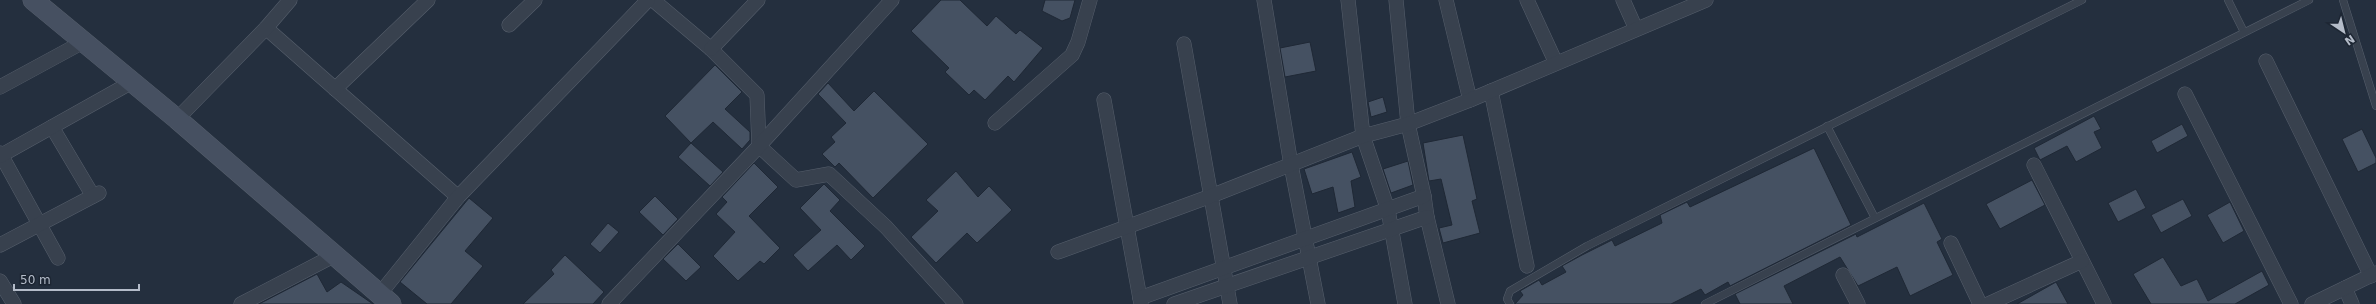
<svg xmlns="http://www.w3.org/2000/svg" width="2376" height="304" font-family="'DejaVu Sans',sans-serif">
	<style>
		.building { fill: #455162; stroke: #1f2835 }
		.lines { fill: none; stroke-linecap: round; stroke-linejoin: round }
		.lane-casing { stroke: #565f6c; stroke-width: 8 }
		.street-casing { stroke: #565f6c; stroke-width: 15 }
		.secondary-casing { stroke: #565f6c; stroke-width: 21 }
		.lane { stroke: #38414e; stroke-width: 7 }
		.street { stroke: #38414e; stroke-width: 14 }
		.secondary { stroke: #465061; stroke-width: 20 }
	</style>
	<rect width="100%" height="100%" fill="#242f3e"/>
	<g class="building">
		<path d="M941,0H960L987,26L996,16L1016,34L1020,30L1043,48L1014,82L1008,76L985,100L974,90L969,95L945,72L949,68L911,31Z"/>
		<path d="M1045,0H1075L1070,18L1062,21L1042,11Z"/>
		<path d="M1310,42L1316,71L1285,77L1280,48Z"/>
		<path d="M715,65L742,92L725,109L750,132V140L742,149L713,122L691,143L665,116Z"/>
		<path d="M828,83L854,111L874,91L928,144L873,198L839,163L835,167L822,154L835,142L831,137L846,123L818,94Z"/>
		<path d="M1383,97L1387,112L1371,117L1368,102Z"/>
		<path d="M2094,116L2101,129L2094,132L2102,148L2076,162L2067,146L2040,160L2034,148Z"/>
		<path d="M2182,124L2188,136L2157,153L2151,141Z"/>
		<path d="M2362,129L2376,158V163L2358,172L2342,139Z"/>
		<path d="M1463,135L1477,199L1472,201L1480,233L1443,243L1439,228L1452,225L1441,179L1429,181L1423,143Z"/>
		<path d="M691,143L723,172L710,186L678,157Z"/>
		<path d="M1814,148L1851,225L1730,286L1728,282L1705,295L1701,289L1671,304H1515L1523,295L1520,291L1539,280L1542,285L1566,272L1562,266L1582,255L1612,240L1615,246L1662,223L1660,215L1687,202L1690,207Z"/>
		<path d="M1352,152L1361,177L1351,181L1355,207L1338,213L1333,187L1312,194L1304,169Z"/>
		<path d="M1408,161L1413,185L1391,193L1383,169Z"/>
		<path d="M754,163L778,187L749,216L780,248L764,264L760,261L738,281L713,256L735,232L716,214L727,202L722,197Z"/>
		<path d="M956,171L978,197L989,186L1012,210L977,243L967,233L936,263L911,237L938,211L926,200Z"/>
		<path d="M2032,180L2045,205L2000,229L1986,204Z"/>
		<path d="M824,184L840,200L830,211L865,246L851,260L837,245L808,271L793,255L821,230L800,208Z"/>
		<path d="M2136,189L2146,208L2118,222L2108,203Z"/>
		<path d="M655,196L678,219L663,235L639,212Z"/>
		<path d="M469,198L493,218L465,251L483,266L451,304H427L400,282Z"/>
		<path d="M2183,199L2192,216L2161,233L2151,215Z"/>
		<path d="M2230,202L2244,231L2223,243L2207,215Z"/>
		<path d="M1924,203L1942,239L1937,242L1953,275L1910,296L1897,267L1858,286L1840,257L1784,286L1793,304H1740L1735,294L1856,234L1857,237Z"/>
		<path d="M608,223L619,232L600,253L590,244Z"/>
		<path d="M678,244L701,267L686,281L663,259Z"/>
		<path d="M565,255L604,292L593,304H523L554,274L551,270Z"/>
		<path d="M2163,257L2181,286L2197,279L2208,301L2262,271L2269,285L2235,304H2151L2133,274Z"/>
		<path d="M317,274L327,292L341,282L373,304H259Z"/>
		<path d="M2056,282L2068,304H2017Z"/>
	</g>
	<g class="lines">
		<defs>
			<g id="lane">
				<path d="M2228,0L2244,32"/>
				<path d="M2343,0L2376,106"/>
				<path d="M1827,126L1875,218"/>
				<path d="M1510,304L1507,299L1510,291L1587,246L2082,0"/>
				<path d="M1705,304L2309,0"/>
			</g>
			<g id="street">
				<path d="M653,0L711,49L757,95L759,146L796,180L829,174L886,227L956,304"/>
				<path d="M1264,0L1291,165L1318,304"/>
				<path d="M1348,0L1363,136L1388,210L1405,304"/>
				<path d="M1396,0L1408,124L1424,196L1427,217L1448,304"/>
				<path d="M1446,0L1470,100"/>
				<path d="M1527,0L1556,63"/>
				<path d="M1623,0L1636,29"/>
				<path d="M509,25L535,0"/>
				<path d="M266,28L458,197"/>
				<path d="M1184,44L1230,304"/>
				<path d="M711,49L758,0"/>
				<path d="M2266,61L2371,276"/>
				<path d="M0,87L83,42"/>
				<path d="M335,89L428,0"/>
				<path d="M1491,91L1527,266"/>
				<path d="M2185,94L2291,304"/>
				<path d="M1104,100L1141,304"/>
				<path d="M177,119L266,28L290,0"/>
				<path d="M995,123L1072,55L1078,42L1090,0"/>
				<path d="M52,127L93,196"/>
				<path d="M0,153L58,258"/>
				<path d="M0,156L132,82"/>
				<path d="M2034,165L2104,304"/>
				<path d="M1951,243L1980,304"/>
				<path d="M0,245L99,193"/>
				<path d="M1058,252L1211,196L1363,136L1408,124L1470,100L1706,0"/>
				<path d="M1843,275L1858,304"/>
				<path d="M0,281L14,304"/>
				<path d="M2345,288L2352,304"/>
				<path d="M379,295L458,197L648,0"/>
				<path d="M1140,298L1424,196"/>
				<path d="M241,304L335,255"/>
				<path d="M609,304L759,146L892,0"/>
				<path d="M1174,304L1427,217"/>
				<path d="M1988,304L2082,261"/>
				<path d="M2312,304L2376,273"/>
			</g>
			<path id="secondary" d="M33,0L177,119L391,304"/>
		</defs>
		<use href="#lane" class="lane-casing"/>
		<use href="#street" class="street-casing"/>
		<use href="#secondary" class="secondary-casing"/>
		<use href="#lane" class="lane"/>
		<use href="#street" class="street"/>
		<use href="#secondary" class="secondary"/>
	</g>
	<g transform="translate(2344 32) rotate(145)" stroke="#1d2633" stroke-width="3" paint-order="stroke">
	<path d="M0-3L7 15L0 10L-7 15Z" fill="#b4bcc9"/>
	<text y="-6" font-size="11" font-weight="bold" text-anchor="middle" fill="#b4bcc9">N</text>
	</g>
	<path d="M14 284v6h125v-6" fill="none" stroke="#b4bcc9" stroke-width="2"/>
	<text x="20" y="284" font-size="12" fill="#b4bcc9" stroke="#1d2633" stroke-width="3" paint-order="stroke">50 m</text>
</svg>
